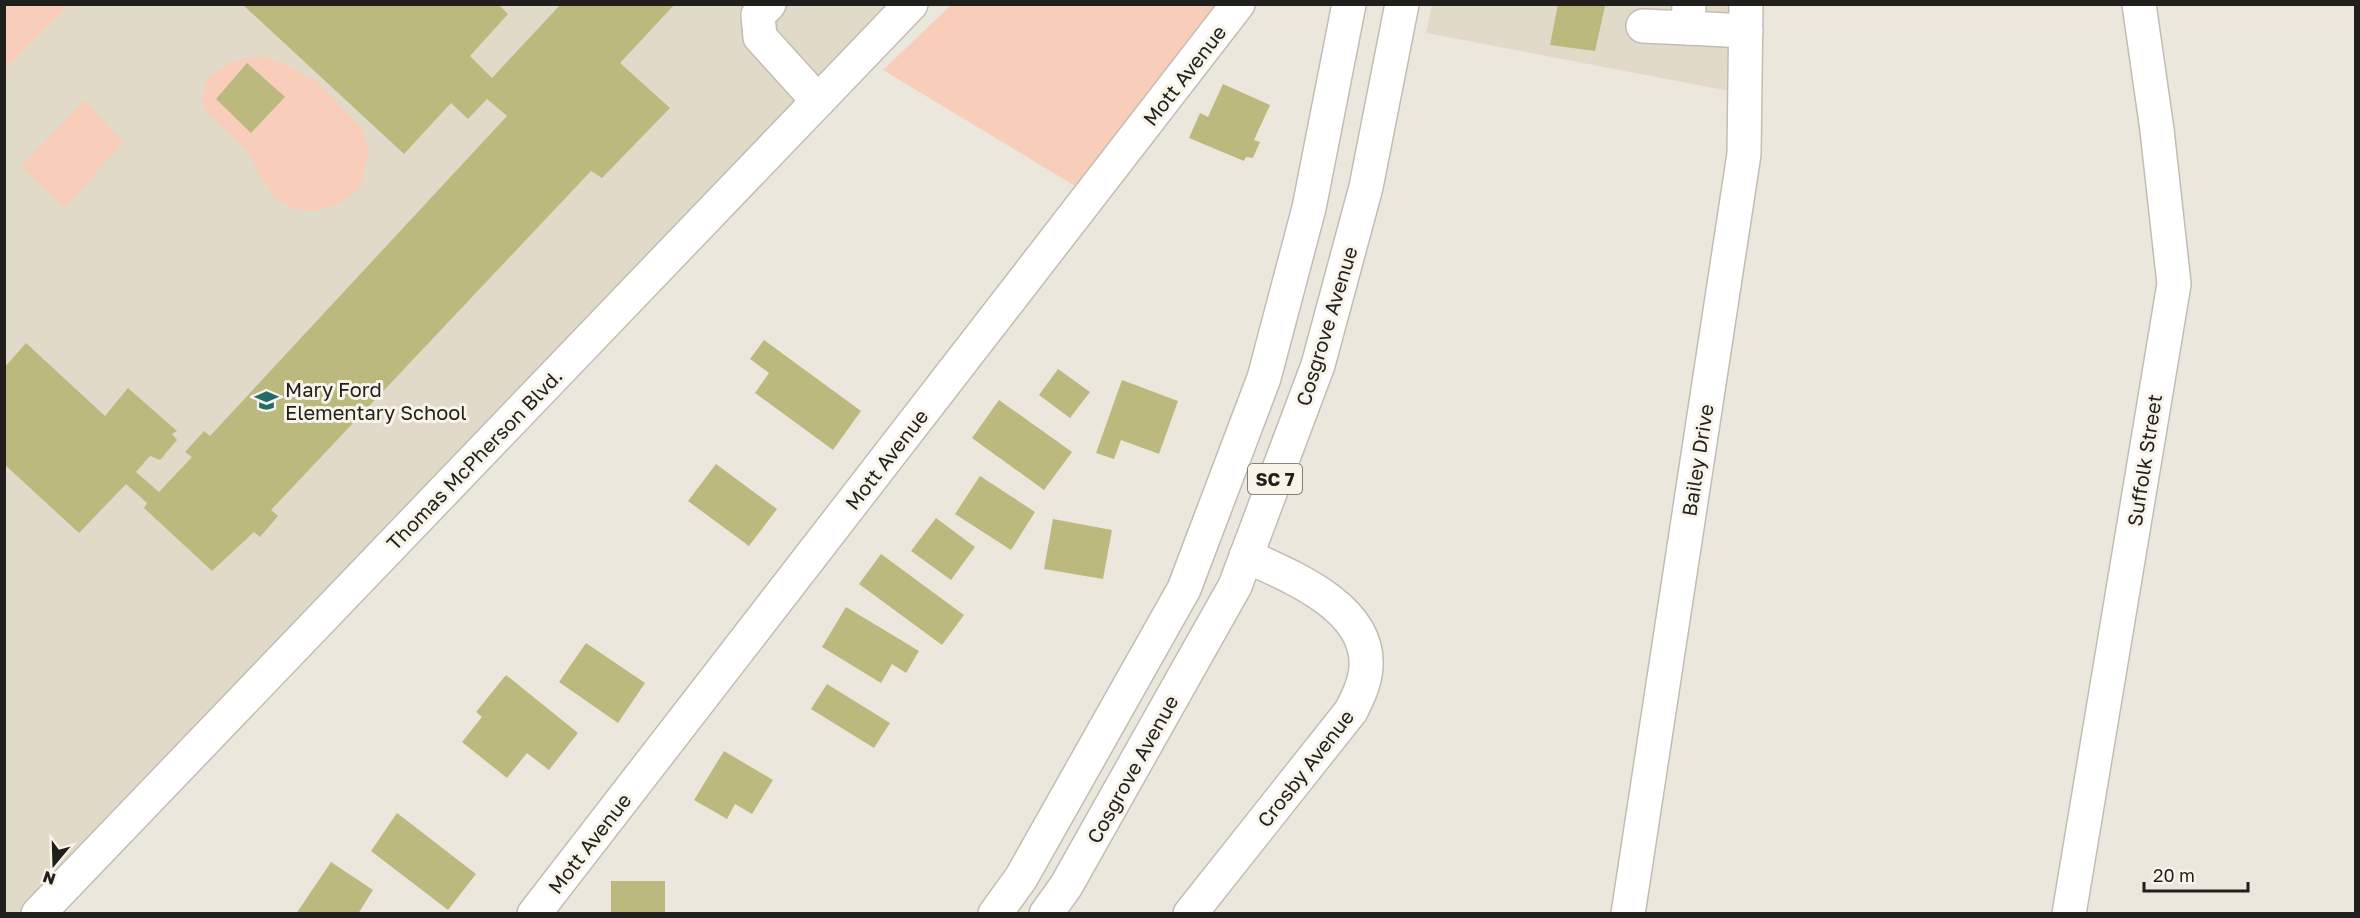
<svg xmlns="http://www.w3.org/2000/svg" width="2360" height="918" font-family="'Golos Text',sans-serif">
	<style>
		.built { fill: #e2dac9 }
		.green { fill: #f8cdba }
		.building { fill: #bcb97e }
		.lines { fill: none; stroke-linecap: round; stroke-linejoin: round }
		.minor-casing { stroke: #c2bdb3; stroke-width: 36 }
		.major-casing { stroke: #c2bdb3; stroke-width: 36 }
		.minor { stroke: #fff; stroke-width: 33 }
		.major { stroke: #fff; stroke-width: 33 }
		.labels { text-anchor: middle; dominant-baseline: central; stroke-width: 6; stroke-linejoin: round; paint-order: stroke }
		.shield { fill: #f9f4ea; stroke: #625f59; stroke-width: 1.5 }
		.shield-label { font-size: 18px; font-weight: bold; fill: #211f1b }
		.street-label { font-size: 20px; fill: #211f1b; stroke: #f9f4ea }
		.poi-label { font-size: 20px; fill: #211f1b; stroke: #f9f4ea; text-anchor: start }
	</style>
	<rect width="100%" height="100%" fill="#ece7dd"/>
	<g class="built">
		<path d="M69,5H911L38,913L5,914V69Z"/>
		<path d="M1432,5H1746L1745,94L1426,33Z"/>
	</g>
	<g class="green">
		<path d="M5,4H69V5L5,69Z"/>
		<path d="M951,5H1219L1080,189L883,70Z"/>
		<path d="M263,56L284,63L315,80L363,130L369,152L361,186L341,203L318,211L295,209L276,200L258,173L248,152L205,111L202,96L208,77L230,61Z"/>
		<path d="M84,100L123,142L64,208L21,166Z"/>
	</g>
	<g class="building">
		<path d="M242,4H498L508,14L470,56L492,78L561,4H675L620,63L670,108L602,178L591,171L271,510L278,516L260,537L254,532L212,571L144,508L147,503L126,484L79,533L4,464V368L26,343L105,416L128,388L177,431L172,434L177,440L160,460L150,456L136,472L159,492L192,457L185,452L204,431L210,436L507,116L487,99L468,119L451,103L404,154Z"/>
		<path d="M1558,4L1605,6L1595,51L1550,45Z"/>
		<path d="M247,63L285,97L251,133L216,99Z"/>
		<path d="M1223,84L1270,105L1254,140L1260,142L1253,158L1246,157L1244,161L1189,138L1200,113L1208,117Z"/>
		<path d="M764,340L861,411L833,450L755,393L769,373L750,359Z"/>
		<path d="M1058,369L1090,392L1070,418L1039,395Z"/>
		<path d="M1122,380L1178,401L1159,454L1121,440L1114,459L1096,453Z"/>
		<path d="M999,400L1072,452L1044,490L972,438Z"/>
		<path d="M716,464L777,509L749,546L688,501Z"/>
		<path d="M980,476L1035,512L1011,550L955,514Z"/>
		<path d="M936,518L975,547L951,580L911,551Z"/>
		<path d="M1053,519L1112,530L1103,579L1044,569Z"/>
		<path d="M881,554L964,615L942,645L859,584Z"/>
		<path d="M846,607L919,651L906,673L892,664L881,683L822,647Z"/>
		<path d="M586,643L645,683L618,723L559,682Z"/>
		<path d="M506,675L578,733L549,770L527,753L507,778L462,742L482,717L476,712Z"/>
		<path d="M827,684L890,723L874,748L811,709Z"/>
		<path d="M724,751L773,780L752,814L735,804L727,819L694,800Z"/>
		<path d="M397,813L476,874L448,910L371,851Z"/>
		<path d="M331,862L373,890L358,914H296Z"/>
		<rect x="611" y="881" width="54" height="33"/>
	</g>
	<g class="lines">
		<defs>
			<g id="minor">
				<path d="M769,4L758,15L760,37L818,101"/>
				<path d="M1643,26L1688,28L1689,4"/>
				<path d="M1688,28L1746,31"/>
				<path d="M38,914L911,4"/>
				<path d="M534,914L1238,4"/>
				<path d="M1190,914L1351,711C1358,697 1365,683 1366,667C1370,607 1290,576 1246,556"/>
				<path d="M1628,914L1744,154L1746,4"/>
				<path d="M2069,914L2174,284L2157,130L2139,4"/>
			</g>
			<g id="major">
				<path d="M995,914L1021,878L1184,589L1264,378L1309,208L1349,4"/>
				<path d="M1046,914L1066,886L1235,586L1318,365L1366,187L1402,4"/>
			</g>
		</defs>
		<use href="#minor" class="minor-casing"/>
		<use href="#major" class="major-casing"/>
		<use href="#minor" class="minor"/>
		<use href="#major" class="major"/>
	</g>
	<defs>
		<symbol id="school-bare" viewBox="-9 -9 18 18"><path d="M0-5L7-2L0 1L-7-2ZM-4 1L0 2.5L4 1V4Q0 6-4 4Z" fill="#236d68" stroke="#f9f4ea" stroke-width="2.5" paint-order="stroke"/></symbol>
	</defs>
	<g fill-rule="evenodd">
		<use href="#school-bare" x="250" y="384" width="33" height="33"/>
	</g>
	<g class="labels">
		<rect class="shield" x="1248" y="464" width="54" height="30" rx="4.5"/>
		<g class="shield-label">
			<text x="1275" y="479">SC 7</text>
		</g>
		<g class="street-label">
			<text transform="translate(1184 75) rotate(-52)">Mott Avenue</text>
			<text transform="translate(1326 326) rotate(-73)">Cosgrove Avenue</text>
			<text transform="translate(474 459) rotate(-46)">Thomas McPherson Blvd.</text>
			<text transform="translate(886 459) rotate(-52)">Mott Avenue</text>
			<text transform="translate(1697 460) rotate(-81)">Bailey Drive</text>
			<text transform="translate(2144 460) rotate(-81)">Suffolk Street</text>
			<text transform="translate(1305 768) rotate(-52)">Crosby Avenue</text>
			<text transform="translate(1132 769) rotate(-61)">Cosgrove Avenue</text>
			<text transform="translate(589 843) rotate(-52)">Mott Avenue</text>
		</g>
		<g class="poi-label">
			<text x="285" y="389">Mary Ford<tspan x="285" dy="23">Elementary School</tspan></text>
		</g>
	</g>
	<rect width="2360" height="918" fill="none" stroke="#211f1b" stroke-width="12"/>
	<g transform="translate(54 864) rotate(199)" stroke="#f9f4ea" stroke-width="4.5" paint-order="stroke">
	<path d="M0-4.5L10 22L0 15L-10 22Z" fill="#211f1b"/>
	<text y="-9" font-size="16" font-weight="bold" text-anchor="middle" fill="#211f1b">N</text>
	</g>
	<path d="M2144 882v9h104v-9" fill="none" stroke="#211f1b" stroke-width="3"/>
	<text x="2153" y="882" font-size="18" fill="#211f1b" stroke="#f9f4ea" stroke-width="4.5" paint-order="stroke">20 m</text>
</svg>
